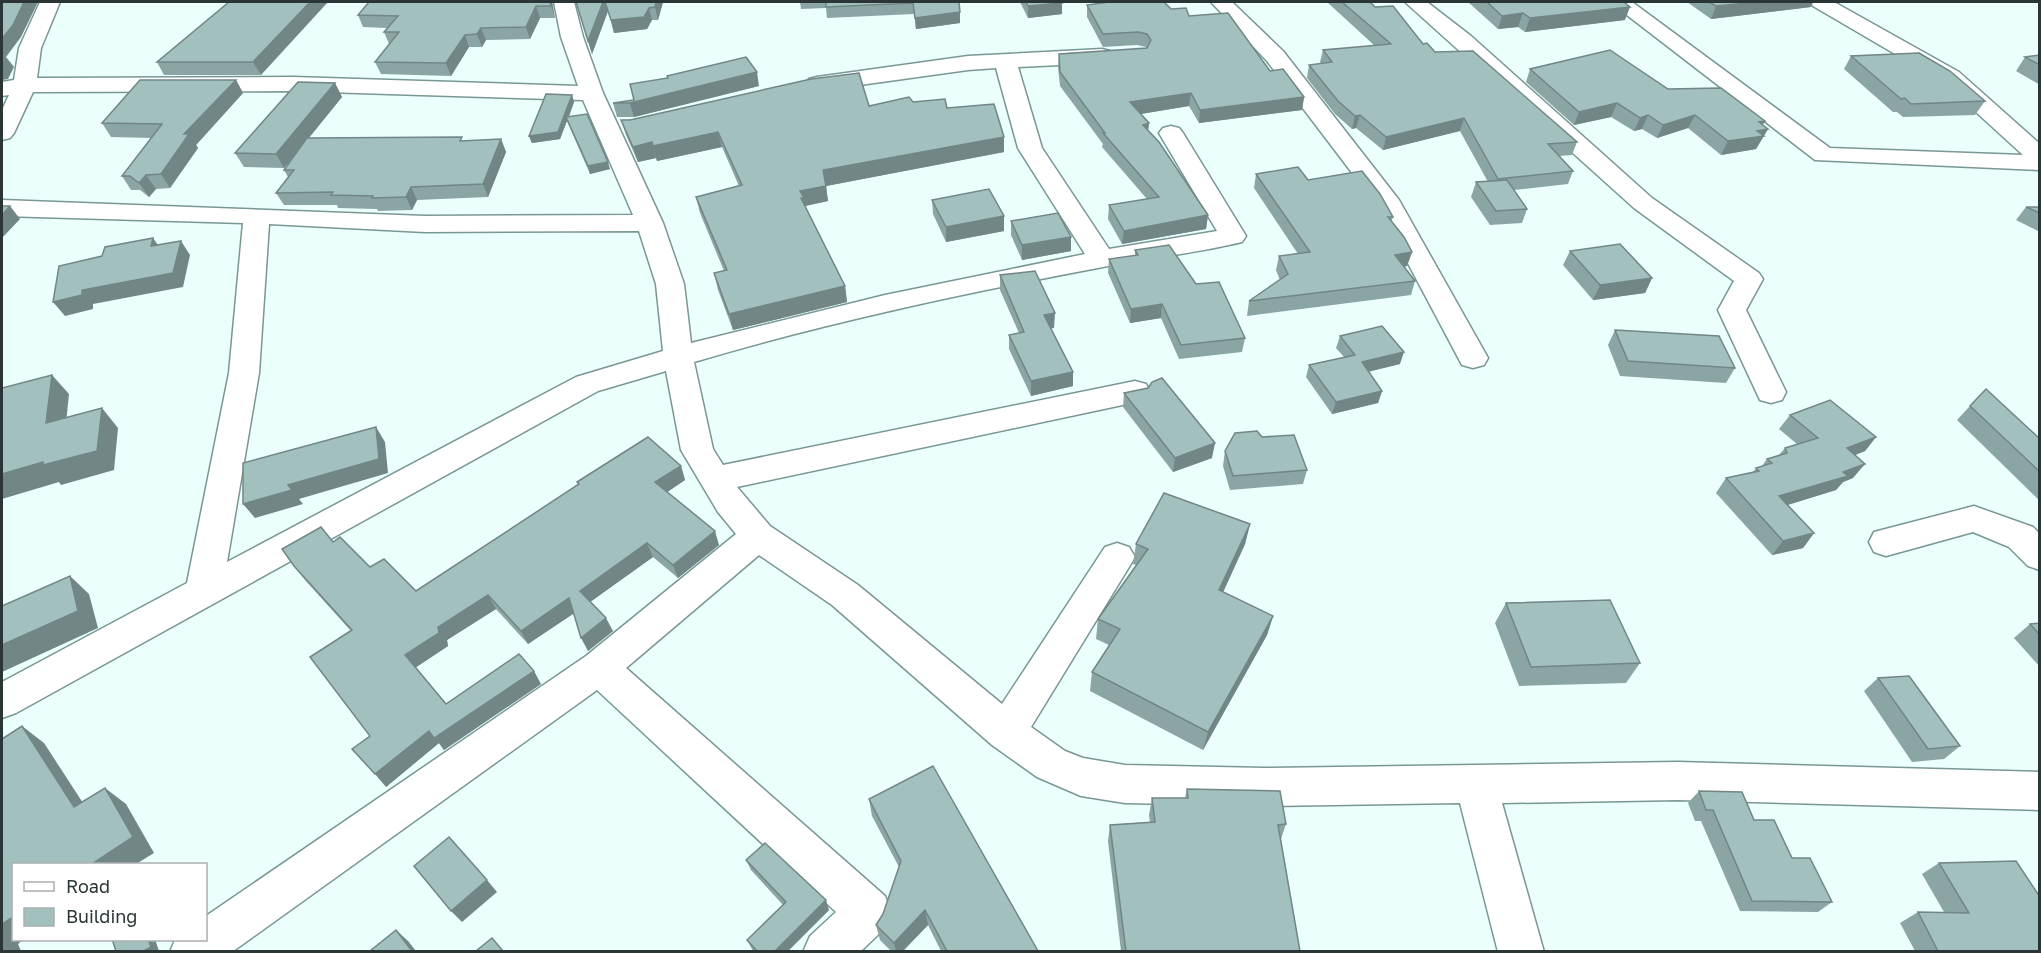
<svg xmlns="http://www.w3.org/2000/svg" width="2041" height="953" font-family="'Golos Text',sans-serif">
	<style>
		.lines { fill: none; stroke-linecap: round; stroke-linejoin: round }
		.minor-casing { stroke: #789795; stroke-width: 3 }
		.minor { fill: #fff; fill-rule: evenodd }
		.wall { fill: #8aa5a3 }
		.shaded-wall { fill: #718685 }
		.building { fill: #a1c0be; stroke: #718685; stroke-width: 1.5 }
	</style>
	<rect width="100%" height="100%" fill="#ebfffd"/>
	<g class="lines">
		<defs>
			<g id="minor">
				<path d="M40,2H60L41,48L37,78L293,77L578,86L561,37L554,2H574L583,37L603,93L663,223L684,284L691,343L885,295L1085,254L1018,148L996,68L968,70L817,91L809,89L806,84L809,79L817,77L968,56L1102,49L1110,51L1113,56L1110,61L1102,63L1018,67L1042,148L1109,249L1217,231L1159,133L1163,128L1171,126L1179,128L1183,133L1246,236L1242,242C1197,253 1149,258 1103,267C966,293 828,322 694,362L713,449L723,465L1135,381L1146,384L1150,392L1146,400L737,487L770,526L858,585L1002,704L1105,547L1117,543L1129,547L1135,557L1129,567L1031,727L1065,751L1083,758L1125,765L1264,768L1678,762L2040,772V810L1678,800L1502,803L1544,952H1498L1460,803L1264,806L1125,803L1081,796L1037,777L992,745L832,605L759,555L626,668L885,896L891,912L885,928L860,952H803L810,936L836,912L597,690L232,952H170L175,940H206V916L586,656L736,534L718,512L681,450L666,371L598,391L16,713L2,718V682L187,583L229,373L243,223L2,216V200L425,216L633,215L583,100L293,91L33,92L14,133L10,138L2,140V110L9,95L2,96V82L14,80L19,48ZM269,224L425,232L639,231L656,284L663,351L576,377L227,562L259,373Z"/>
				<path d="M1211,2H1232L1283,51L1399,200L1488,358L1484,365L1473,368L1462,365L1378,207L1267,61Z"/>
				<path d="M1405,2H1427L1471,36L1652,198L1759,273L1763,279L1746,310L1786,392L1782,400L1771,403L1760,400L1718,310L1734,281L1634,208Z"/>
				<path d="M1610,2H1632L1830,148L2023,155L1943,82L1813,6L1810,2H1834L1959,72L2040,144V170L1815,160Z"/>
				<path d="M1974,506L2033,527L2040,534V570L2028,566L2009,547L1973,532L1886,556L1874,552L1869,542L1874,532Z"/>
			</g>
		</defs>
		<use href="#minor" class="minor-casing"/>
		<use href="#minor" class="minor"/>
	</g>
	<g class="wall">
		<path d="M229,2L261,75H164L157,62Z"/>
		<path d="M552,2L555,18H540L530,39L486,40L482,47H469L451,76L381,74L375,62L389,44L384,32L388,28L363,27L358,15Z"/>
		<path d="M576,2H663L658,20H652L647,29L614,33L608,11L592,54Z"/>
		<path d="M800,2H959L960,23L916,29L914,14L827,18L826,8L801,9Z"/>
		<path d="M1020,2H1061L1062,14L1028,18Z"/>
		<path d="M1327,2H1370L1375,7L1435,52L1577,142L1572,155L1559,156L1573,171L1568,184L1514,190L1527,209L1522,223L1490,225L1471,197L1476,182H1488L1460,131L1383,150L1356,128L1352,129L1335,114L1307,78L1309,65L1322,64L1320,62L1323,50L1375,46Z"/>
		<path d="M1468,2H1624L1625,20L1525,32L1518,27L1498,29Z"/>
		<path d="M1687,2H1813L1811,7L1711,19Z"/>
		<path d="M1087,5L1171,9L1189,16L1270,71L1304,97L1302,110L1199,123L1189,106L1140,114L1149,123L1148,131L1208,215L1206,229L1122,244L1108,219L1109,205L1147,199L1102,147L1103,144L1060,86L1058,67L1059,54L1146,48V47L1137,45L1103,47L1087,17Z"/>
		<path d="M2040,55V85L2016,71L2025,57Z"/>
		<path d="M1851,56L1985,101L1975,115L1903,117L1897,112H1893L1844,69Z"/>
		<path d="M1530,69L1668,89L1763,125L1768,129L1756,149L1721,155L1688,128L1657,138L1642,129L1634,131L1611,117L1574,125L1526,82Z"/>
		<path d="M236,80L243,93L196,145L198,148L170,188L156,189L149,197L140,190H131L122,176L151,138L111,137L102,123Z"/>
		<path d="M335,83L342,97L309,138L464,141L501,139L506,152L488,197L417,200L412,210L378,211L377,209L338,208L337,205H284L276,193L288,177L284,170L297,153L284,168L244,167L235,153Z"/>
		<path d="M759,86L634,117H617L613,103L634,100Z"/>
		<path d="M572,95L574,102L569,117L610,169L590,174L567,121L560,139L532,143L529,136Z"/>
		<path d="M913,102L947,108L1004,152L826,186L828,201L805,206L845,286L847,302L733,330L718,290L714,273L724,271L700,213L696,197L739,186L722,147L657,161L656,158L638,162L626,135L621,120L869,106Z"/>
		<path d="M1256,174L1308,180L1393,217L1391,222L1412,252L1407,266L1404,267L1415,281L1411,295L1247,316L1249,301L1280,280L1276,270L1279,256L1298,254L1254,188Z"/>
		<path d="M932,200L1004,231L946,242L933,214Z"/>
		<path d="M2026,207H2040V232L2016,220Z"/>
		<path d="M1011,221L1071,237V251L1022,260L1011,235Z"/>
		<path d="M1135,250L1196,284L1245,338L1242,352L1179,359L1161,318L1130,323L1108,273L1109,259L1135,256Z"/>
		<path d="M1570,251L1652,278L1645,293L1593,300L1563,265Z"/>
		<path d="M1000,275L1054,328H1051L1073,372V386L1031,396L1009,349V335L1019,333L1000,290Z"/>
		<path d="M1615,330L1735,368L1726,383L1620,376L1608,345Z"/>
		<path d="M1340,336L1400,364L1368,372L1382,391L1378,403L1332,414L1306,377L1309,365L1344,357L1336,348Z"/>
		<path d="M1148,388L1212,458L1173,472L1123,407L1124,393Z"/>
		<path d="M1970,406L2040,439V501L1957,420Z"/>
		<path d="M1790,415L1876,437L1865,451L1855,455L1853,478L1843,482L1836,490L1787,505L1814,533L1803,548L1772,555L1716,493L1726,478L1753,472L1756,468L1762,466L1767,459L1779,455L1785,448L1797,444L1779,429Z"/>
		<path d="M1262,437L1307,470L1303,484L1230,490L1223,466L1225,451Z"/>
		<path d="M681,466L685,480L667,492L719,545L678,578L653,557L590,602L613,631L588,651L574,613L528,644L496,609L447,640L448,646L416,667L446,704L541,684L444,750L439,743L386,787L370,736L351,631L305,580L294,566L333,542L370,567L416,591L578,485L577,482Z"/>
		<path d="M1250,524L1245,544L1223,592L1273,616L1267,635L1203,750L1090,691L1092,672L1109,645L1096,639L1098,619L1136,565L1133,564L1136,544Z"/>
		<path d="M1506,603L1640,663L1626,683L1519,686L1495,623Z"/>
		<path d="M2040,623V667L2014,638L2030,624Z"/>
		<path d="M1878,678L1960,746L1944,759L1912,762L1864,691Z"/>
		<path d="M1187,789L1286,824L1281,839L1300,951H1121L1108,841L1110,825L1150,823L1149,815L1152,798H1185Z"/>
		<path d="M1699,791L1754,820L1792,858L1832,902L1818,912L1740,911L1701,821H1695L1688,803Z"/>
		<path d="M869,799L1038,951H941L928,925L903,951H891L880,940L876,925L883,914L899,867L872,816Z"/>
		<path d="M746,860L829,910L788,951H753L747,940L783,905L751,870Z"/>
		<path d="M1939,863L2040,951H1915L1900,923L1918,912H1944L1922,874Z"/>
	</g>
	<g class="shaded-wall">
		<path d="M24,2H38L21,37L6,57L14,67L8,79L2,80V39Z"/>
		<path d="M310,2H328L261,75L253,62Z"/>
		<path d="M550,2H553H552L555,18Z"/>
		<path d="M603,2H605L608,11L592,54L588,41Z"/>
		<path d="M656,2H663L658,20L655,7Z"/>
		<path d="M1758,2H1813L1811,7L1711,19L1716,6Z"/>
		<path d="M1062,3V14L1028,18V6Z"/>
		<path d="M536,6L540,18L530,39L526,27Z"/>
		<path d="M1630,7L1625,20L1525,32L1530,18Z"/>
		<path d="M649,8L652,20L647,29L614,33L611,20Z"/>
		<path d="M960,12V23L916,29L915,18Z"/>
		<path d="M1523,13L1518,27L1498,29L1502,16Z"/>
		<path d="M481,28L486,40L482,47L477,34Z"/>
		<path d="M465,35L469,47L451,76L446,63Z"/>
		<path d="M757,72L759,86L634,117L630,103Z"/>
		<path d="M236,80L243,93L196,145L198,148L170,188L161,174L184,134Z"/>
		<path d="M335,83L342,97L284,168L276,154Z"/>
		<path d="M1191,93L1189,106L1129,116L1130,102Z"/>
		<path d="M572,95L574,102L560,139L532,143L529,136Z"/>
		<path d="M1304,97L1302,110L1199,123L1200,110Z"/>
		<path d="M1617,103L1611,117L1574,125L1579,112Z"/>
		<path d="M1360,115L1356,128L1352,129L1355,116Z"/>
		<path d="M1648,115L1642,129L1634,131L1640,118Z"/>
		<path d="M1695,115L1688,128L1657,138L1663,125Z"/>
		<path d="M1464,118L1460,131L1383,150L1386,137Z"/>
		<path d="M1765,121L1760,130L1768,129L1756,149L1721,155L1728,141L1759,122Z"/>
		<path d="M1149,123L1147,137L1143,125Z"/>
		<path d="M718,132L722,147L657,161L653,146Z"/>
		<path d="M1004,137V152L826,186L828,201L805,206L804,214L800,191L823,170Z"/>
		<path d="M501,139L506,152L488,197L483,184Z"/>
		<path d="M652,142L656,158L638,162L633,147Z"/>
		<path d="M608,162L610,169L590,174L588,166Z"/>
		<path d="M146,175L156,189L149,197L139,183Z"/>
		<path d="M411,187L417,200L412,210L406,197Z"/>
		<path d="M10,206L20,219L2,238V215Z"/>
		<path d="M1208,215L1206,229L1122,244L1124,231Z"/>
		<path d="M1004,216V231L946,242V227Z"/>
		<path d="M1071,237V251L1022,260V245Z"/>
		<path d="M153,238L163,252L151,246Z"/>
		<path d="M181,241L190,255L183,287L93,304V309L65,316L53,302L82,290Z"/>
		<path d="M1412,252L1407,266L1390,269L1395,255Z"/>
		<path d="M1652,278L1645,293L1593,300L1600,285Z"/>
		<path d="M845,286L847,302L733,330L729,314Z"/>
		<path d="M1162,304L1161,318L1130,323L1131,309Z"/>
		<path d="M1055,313L1054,328L1044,330V315Z"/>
		<path d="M1404,352L1400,364L1358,374L1362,362Z"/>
		<path d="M1073,372V386L1031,396V381Z"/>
		<path d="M52,375L69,394L64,442L46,423Z"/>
		<path d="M1382,391L1378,403L1332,414L1336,402Z"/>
		<path d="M102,408L118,428L114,470L61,485L59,482L2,499V474Z"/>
		<path d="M376,427L385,442L388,473L299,499L303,504L255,518L243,504L288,485Z"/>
		<path d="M1876,437L1865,451L1835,463L1847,448Z"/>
		<path d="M1215,443L1212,458L1173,472L1175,458Z"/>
		<path d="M1865,464L1853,478L1843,482L1836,490L1768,511L1779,496Z"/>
		<path d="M681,466L685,480L660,497L655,482Z"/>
		<path d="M1250,524L1245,544L1215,610L1219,590Z"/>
		<path d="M715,531L719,545L678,578L673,565Z"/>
		<path d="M1814,533L1803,548L1772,555L1783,541Z"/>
		<path d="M647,543L653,557L586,605L580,591Z"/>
		<path d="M70,576L89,594L98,628L2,672V645Z"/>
		<path d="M488,595L496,609L447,640L448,646L415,668L405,655L438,627Z"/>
		<path d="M569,598L576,612L528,644L521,631Z"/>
		<path d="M1273,616L1267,635L1203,750L1208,732Z"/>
		<path d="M606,618L613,631L588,651L581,638Z"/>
		<path d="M534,671L541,684L444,750L439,743L386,787L375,774L429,731Z"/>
		<path d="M22,726L44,743L96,823L74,807Z"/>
		<path d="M105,788L126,804L154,853L136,864H92Z"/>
		<path d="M487,880L497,892L462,922L451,911Z"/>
		<path d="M826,900L829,910L788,951H775Z"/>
		<path d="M925,910L928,925L903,951H896L894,943Z"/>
		<path d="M14,916V939H24L18,944L21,951H2V924Z"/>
		<path d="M396,930L408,941L416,951H412Z"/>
		<path d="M148,939H155L159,951H144Z"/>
	</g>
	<g class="building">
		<path d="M2,2H24L13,25L2,39Z"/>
		<path d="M229,2H310L253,62H157Z"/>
		<path d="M369,2H550L551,6H536L526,27L481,28L477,34L465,35L446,63L375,62L399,32H384L398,16L358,15Z"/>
		<path d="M576,2H603L588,41Z"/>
		<path d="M605,2H656L655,7L649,8L644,17L611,20Z"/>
		<path d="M826,2H959L960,12L915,18L913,3L826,7Z"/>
		<path d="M1026,2H1061L1062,3L1028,6Z"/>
		<path d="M1109,2H1164L1171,9L1186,8L1189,16L1228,13L1270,71L1283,69L1304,97L1200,110L1191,93L1130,102L1149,123L1143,125L1159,142L1208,215L1124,231L1109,205L1159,197L1103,133H1105L1060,72L1059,54L1147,48L1151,40L1147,34L1138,32L1103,34L1087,5Z"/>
		<path d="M1342,2H1370L1375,7L1393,6L1423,44L1427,43L1435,52L1473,51L1577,142L1548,144L1573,171L1498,179L1464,118L1386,137L1360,115L1355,116L1338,101L1309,65L1332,62L1323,50L1391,44Z"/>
		<path d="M1487,2H1624L1630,7L1530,18L1523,13L1502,16Z"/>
		<path d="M1709,2H1758L1716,6Z"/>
		<path d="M1610,50L1668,89L1721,88L1765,121L1759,122L1768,129L1757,131L1764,136L1728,141L1695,115L1663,125L1648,115L1640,118L1617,103L1579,112L1530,69Z"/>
		<path d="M1919,53L1950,71L1985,101L1911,104L1905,98L1901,99L1851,56Z"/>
		<path d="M2040,55V65L2025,57Z"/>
		<path d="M746,57L757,72L630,103H613L634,100L630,84L668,78L667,76Z"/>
		<path d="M859,73L869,106L909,97L913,102L945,99L947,108L994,104L1004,137L823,170L826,186L800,191L804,198H801L845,286L729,314L714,273L727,270L696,197L742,185L718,132L653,146L652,142L633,147L621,120H630L811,79Z"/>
		<path d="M140,80H236L184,134H189L161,174L146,175L139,183L130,176H122L162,124L102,123Z"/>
		<path d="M298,82L335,83L276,154L235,153Z"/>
		<path d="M546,94L572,95L558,132L529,136Z"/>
		<path d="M587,114L608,162L588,166L566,117Z"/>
		<path d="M462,137L460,141L501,139L483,184L411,187L406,197L372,198L373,196L331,195L333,192L276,193L294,170H284L307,138Z"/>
		<path d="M1298,167L1308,180L1362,171L1380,194L1393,217H1388L1404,237L1412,252L1395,255L1415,281L1249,301L1288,274L1279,256L1310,252L1256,174Z"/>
		<path d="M1507,180L1527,209L1496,211L1476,182Z"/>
		<path d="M989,189L1004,216L946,227L932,200Z"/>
		<path d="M2,206H10L2,215Z"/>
		<path d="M2026,207H2040V213Z"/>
		<path d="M1058,213L1071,237L1022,245L1011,221Z"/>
		<path d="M153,238L151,246L181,241L173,273L82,290V295L53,302L59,266L102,256L105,247Z"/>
		<path d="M1620,244L1652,278L1600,285L1570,251Z"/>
		<path d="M1169,245L1196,284L1219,282L1245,338L1181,345L1162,304L1131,309L1109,259L1138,255L1135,250Z"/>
		<path d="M1035,271L1055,313L1044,315L1073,372L1031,381L1009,335L1024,332L1000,275Z"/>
		<path d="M1382,326L1404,352L1362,362L1382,391L1336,402L1309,365L1355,355L1340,336Z"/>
		<path d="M1615,330L1719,336L1735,368L1628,361Z"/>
		<path d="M52,375L46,423L102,408L97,451L43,465V462L2,474V388Z"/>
		<path d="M1162,378L1215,443L1175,458L1124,393L1148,388L1152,382Z"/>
		<path d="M1986,389L2040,439V472L1970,406Z"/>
		<path d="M1830,400L1876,437L1847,448L1865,464L1843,472L1848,476L1779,496L1814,533L1783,541L1726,478L1759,471L1756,468L1772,463L1767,459L1787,453L1785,448L1818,438L1790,415Z"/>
		<path d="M376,427L379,459L288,485L292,490L243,504V463Z"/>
		<path d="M1257,431L1262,437L1294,435L1307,470L1233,476L1225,451L1235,433Z"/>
		<path d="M648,437L681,466L655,482L715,531L673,565L647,543L580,591L606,618L581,638L569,598L521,631L488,595L438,627L439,633L405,655L446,704L519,654L534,671L434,738L429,731L375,774L352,749L370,736L310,657L352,630L294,566L282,549L321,527L333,542L340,537L370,567L384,559L416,591L579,484L577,482Z"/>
		<path d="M1164,493L1250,524L1219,590L1273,616L1208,732L1092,672L1120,629L1098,619L1148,549L1136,544Z"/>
		<path d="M70,576L78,611L2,645V606Z"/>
		<path d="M1610,600L1640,663L1531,667L1506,603Z"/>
		<path d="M2040,623V635L2030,624Z"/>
		<path d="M1909,676L1960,746L1928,749L1878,678Z"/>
		<path d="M22,726L74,807L105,788L133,837L92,864H14V916L2,924V739Z"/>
		<path d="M933,766L1038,951H947L925,910L894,943L876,925L883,914L901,861L869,799Z"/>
		<path d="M1187,789L1280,791L1286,824L1278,825L1300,951H1126L1110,825L1155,822L1152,798H1188Z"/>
		<path d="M1699,791L1742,792L1754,820H1774L1792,858H1810L1832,902L1752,901L1713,810H1706Z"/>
		<path d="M449,837L487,880L451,911L414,866Z"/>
		<path d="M765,843L826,900L775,951H757L747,940L786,902L746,860Z"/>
		<path d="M2016,861L2040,897V951H1938L1918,912L1969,913L1939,863Z"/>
		<path d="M396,930L412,951H370Z"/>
		<path d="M492,938L503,951H476Z"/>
		<path d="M112,939H148L151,947L144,951H116Z"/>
	</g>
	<rect width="2041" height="953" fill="none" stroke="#2a3636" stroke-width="6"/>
	<rect x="12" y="863" width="195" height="78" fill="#ffffff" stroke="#aaafaf" stroke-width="1.5"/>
	<rect x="24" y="882" width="30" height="9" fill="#ffffff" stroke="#aaafaf" stroke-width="1.5"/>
	<text x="66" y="893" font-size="18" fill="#2a3636">Road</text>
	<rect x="24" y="908" width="30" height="18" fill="#a1c0be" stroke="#aaafaf" stroke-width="1.5"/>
	<text x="66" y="923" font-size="18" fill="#2a3636">Building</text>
</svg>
